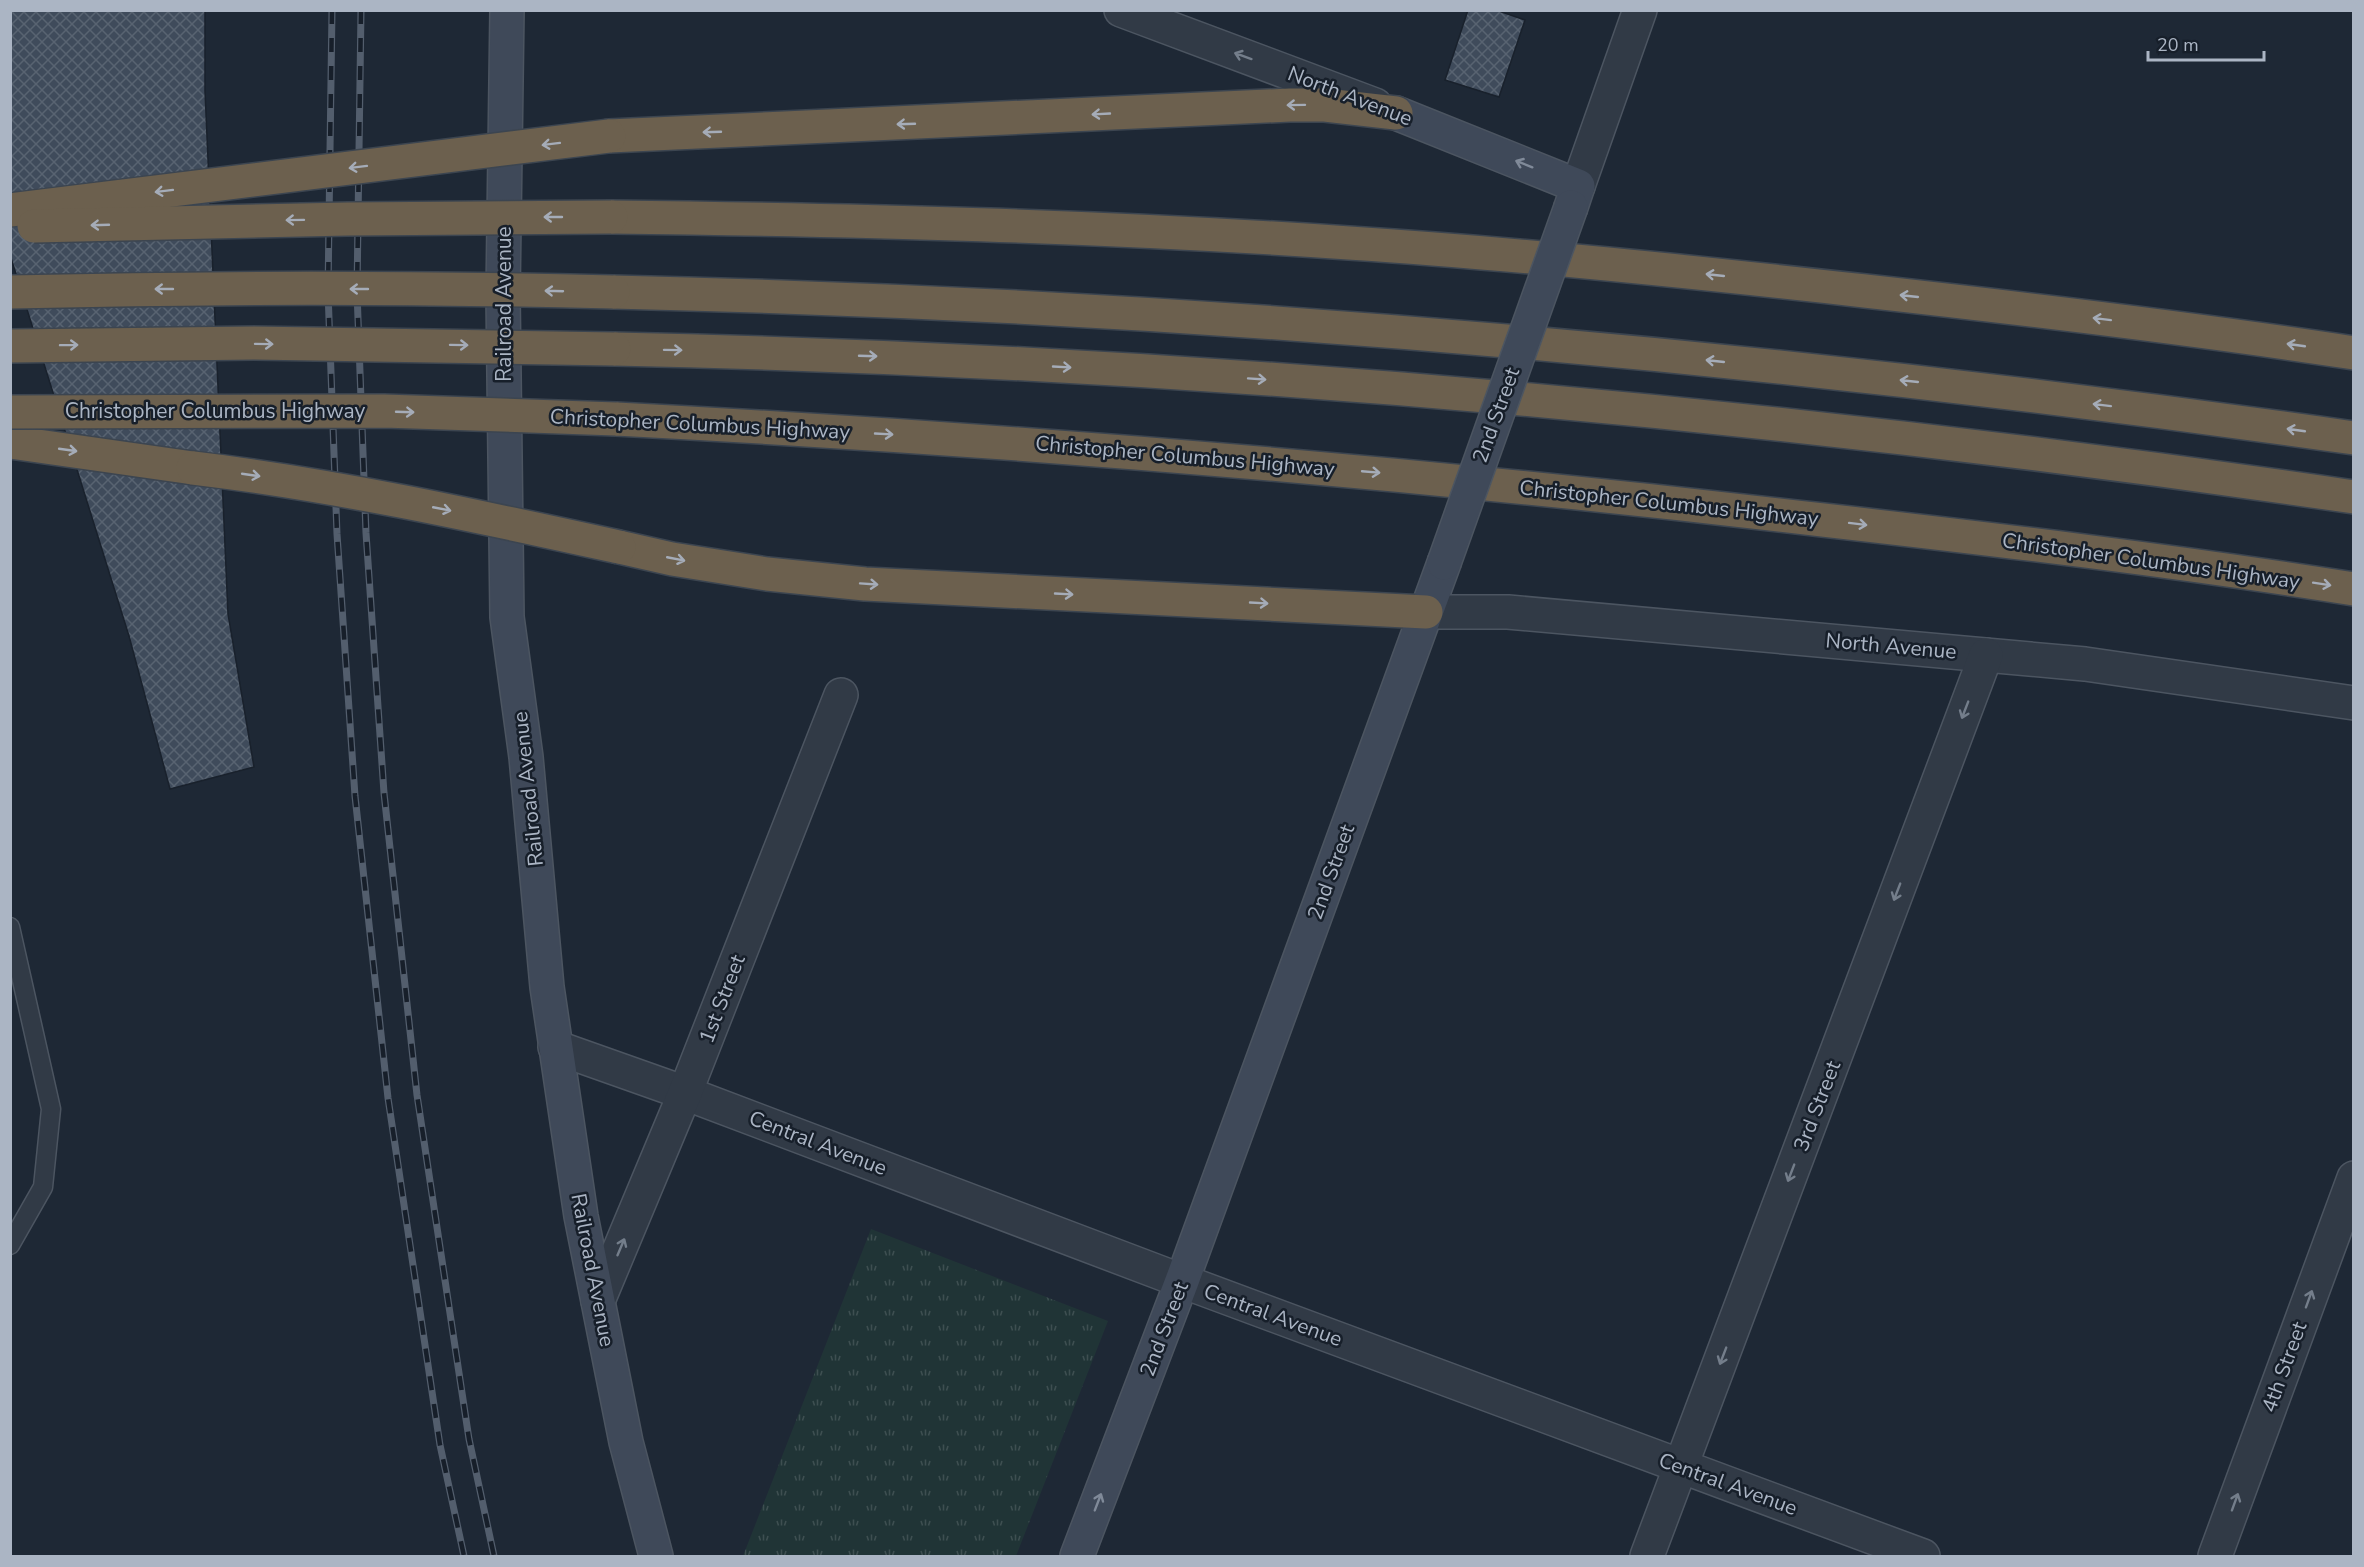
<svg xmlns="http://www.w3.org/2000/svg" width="2364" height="1567" font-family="'Nunito Sans',sans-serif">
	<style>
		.park { fill: url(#park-tufts) }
		.building { fill: url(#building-cross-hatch); stroke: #19212c; stroke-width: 1.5 }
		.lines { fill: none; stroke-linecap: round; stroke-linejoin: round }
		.service-casing { stroke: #4c5561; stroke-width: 21 }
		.minor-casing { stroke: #4c5561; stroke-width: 36 }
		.tertiary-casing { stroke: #4c5561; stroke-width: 36 }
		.secondary-casing { stroke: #4c5561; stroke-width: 36 }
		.motorway-casing { stroke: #3c4550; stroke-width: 36 }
		.service { stroke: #313a46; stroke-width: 18 }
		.minor { stroke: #313a46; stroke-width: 33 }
		.tertiary { stroke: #313a46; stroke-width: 33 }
		.secondary { stroke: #3f4959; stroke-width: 33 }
		.motorway { stroke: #6c604e; stroke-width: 33 }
		.rail-casing { stroke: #535e6d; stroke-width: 7 }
		.rail { stroke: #171f2a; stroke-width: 4.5; stroke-dasharray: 14; stroke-linecap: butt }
		.secondary-bridge-casing { stroke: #4c5561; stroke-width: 36; stroke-linecap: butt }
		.motorway-bridge-casing { stroke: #3c4550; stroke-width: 36; stroke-linecap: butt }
		.secondary-bridge { stroke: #3f4959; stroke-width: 33 }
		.motorway-bridge { stroke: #6c604e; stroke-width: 33 }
		.oneway { stroke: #747e8b }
		.oneway2 { stroke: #a5acb8 }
		.oneway3 { stroke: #808a99 }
		.labels { text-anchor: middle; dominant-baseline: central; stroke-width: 5; stroke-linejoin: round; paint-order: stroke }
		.street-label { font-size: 21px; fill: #abb5c4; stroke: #171f2a }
	</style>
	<defs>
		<pattern id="park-tufts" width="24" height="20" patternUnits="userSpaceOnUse" patternTransform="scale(1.5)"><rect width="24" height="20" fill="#203436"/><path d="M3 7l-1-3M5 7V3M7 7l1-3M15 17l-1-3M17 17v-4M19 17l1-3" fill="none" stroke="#3e4f51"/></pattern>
		<pattern id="building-cross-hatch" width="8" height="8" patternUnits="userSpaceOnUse" patternTransform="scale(1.5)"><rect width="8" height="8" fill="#3f4b5b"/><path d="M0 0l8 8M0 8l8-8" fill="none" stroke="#586371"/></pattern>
	</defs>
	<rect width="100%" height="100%" fill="#1e2835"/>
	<path class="park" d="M871,1229L1108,1321L1016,1556H743Z"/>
	<g class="building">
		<path d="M10,10H205V91L228,614L254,767L170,789L129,636L10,255Z"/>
		<path d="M1468,10H1496L1525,20L1499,97L1445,80Z"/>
	</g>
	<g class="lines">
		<defs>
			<path id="service" d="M10,927L51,1109L43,1187L10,1245"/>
			<g id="minor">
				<path d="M1121,10L1375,105"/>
				<path d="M1426,612H1508L2085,664L2354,703"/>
				<path d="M555,1047L685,1093L1182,1281L1923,1556"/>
				<path d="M598,1301L685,1093L841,695"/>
				<path d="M1647,1556L1986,655"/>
				<path d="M2215,1556L2354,1178"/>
			</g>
			<path id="tertiary" d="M1578,186L1640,10"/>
			<g id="secondary">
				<path d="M507,10L503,295L507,617L526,757L547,987L581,1216L626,1442L656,1556"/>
				<path d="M1396,113L1578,186L1571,207"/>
				<path d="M1077,1556L1182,1281L1444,563"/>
			</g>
			<g id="motorway">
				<path d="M609,136L1290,105H1325L1396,113"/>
				<path d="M611,217C858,220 1104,226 1349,243C1522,254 1694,272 1865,291C2028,309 2191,328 2354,353"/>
				<path d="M613,292C1195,305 1777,356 2354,438"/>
				<path d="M614,349C1196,361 1778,413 2354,497"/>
				<path d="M616,419C1019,440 1421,473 1823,520C2000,540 2177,561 2354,589"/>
				<path d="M10,442L193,468"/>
				<path d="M619,547L672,559L767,574L865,584L1426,612"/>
			</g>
		</defs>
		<use href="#service" class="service-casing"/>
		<use href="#minor" class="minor-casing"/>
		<use href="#tertiary" class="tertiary-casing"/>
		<use href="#secondary" class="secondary-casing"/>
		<use href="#motorway" class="motorway-casing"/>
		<use href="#service" class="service"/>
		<use href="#minor" class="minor"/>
		<use href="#tertiary" class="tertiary"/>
		<use href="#secondary" class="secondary"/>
		<use href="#motorway" class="motorway"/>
		<defs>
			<g id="rail">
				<path d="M332,10L328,292L337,534L355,796L388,1098L440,1445L464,1556"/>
				<path d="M361,10L357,292L366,533L384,793L417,1095L469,1439L494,1556"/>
			</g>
		</defs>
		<use href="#rail" class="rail-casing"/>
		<use href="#rail" class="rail"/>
		<defs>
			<path id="secondary-bridge" d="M1444,563L1571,207"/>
			<g id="motorway-bridge">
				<path d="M10,210L609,136"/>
				<path d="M34,226L348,219L611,217"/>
				<path d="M10,292C211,287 412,287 613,292"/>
				<path d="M10,346L254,343L614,349"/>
				<path d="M10,412L384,411L616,419"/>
				<path d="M193,468C336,485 477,516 619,547"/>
			</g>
		</defs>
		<use href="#secondary-bridge" class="secondary-bridge-casing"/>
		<use href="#motorway-bridge" class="motorway-bridge-casing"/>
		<use href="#secondary-bridge" class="secondary-bridge"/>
		<use href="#motorway-bridge" class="motorway-bridge"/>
	</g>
	<defs><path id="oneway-shaft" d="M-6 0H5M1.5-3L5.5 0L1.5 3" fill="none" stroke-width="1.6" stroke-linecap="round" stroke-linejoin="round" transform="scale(1.5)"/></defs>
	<g class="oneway">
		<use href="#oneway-shaft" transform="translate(1243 56) rotate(-160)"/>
		<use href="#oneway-shaft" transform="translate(1965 710) rotate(111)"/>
		<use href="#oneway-shaft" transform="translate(1897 892) rotate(111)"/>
		<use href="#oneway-shaft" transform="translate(1791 1173) rotate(111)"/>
		<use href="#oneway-shaft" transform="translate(621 1247) rotate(-67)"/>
		<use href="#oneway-shaft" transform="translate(2309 1299) rotate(-70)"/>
		<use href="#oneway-shaft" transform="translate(1723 1356) rotate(111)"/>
		<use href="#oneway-shaft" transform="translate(2235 1502) rotate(-70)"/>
	</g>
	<g class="oneway2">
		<use href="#oneway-shaft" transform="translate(1296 105) rotate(179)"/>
		<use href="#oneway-shaft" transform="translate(1101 114) rotate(177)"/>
		<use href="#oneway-shaft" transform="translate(906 124) rotate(178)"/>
		<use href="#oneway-shaft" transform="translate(712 132) rotate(178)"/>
		<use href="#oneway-shaft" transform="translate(551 144) rotate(173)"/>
		<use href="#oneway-shaft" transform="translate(358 167) rotate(173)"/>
		<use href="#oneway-shaft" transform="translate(164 191) rotate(173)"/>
		<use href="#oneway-shaft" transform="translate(553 217) rotate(180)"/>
		<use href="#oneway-shaft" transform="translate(295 220) rotate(179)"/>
		<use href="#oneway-shaft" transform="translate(100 225) rotate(178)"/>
		<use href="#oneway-shaft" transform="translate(1715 275) rotate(-174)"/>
		<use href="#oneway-shaft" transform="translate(164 289) rotate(180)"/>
		<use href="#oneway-shaft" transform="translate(359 289) rotate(180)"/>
		<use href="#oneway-shaft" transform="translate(554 291) rotate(-178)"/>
		<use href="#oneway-shaft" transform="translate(1909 296) rotate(-174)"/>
		<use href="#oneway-shaft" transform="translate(2102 319) rotate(-173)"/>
		<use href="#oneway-shaft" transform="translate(264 344) rotate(1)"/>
		<use href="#oneway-shaft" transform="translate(69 345) rotate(-1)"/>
		<use href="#oneway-shaft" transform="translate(459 345) rotate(1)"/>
		<use href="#oneway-shaft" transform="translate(2296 345) rotate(-172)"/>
		<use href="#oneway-shaft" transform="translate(673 350) rotate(1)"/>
		<use href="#oneway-shaft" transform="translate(868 356) rotate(2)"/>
		<use href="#oneway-shaft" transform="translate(1715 361) rotate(-174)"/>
		<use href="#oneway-shaft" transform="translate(1062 367) rotate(3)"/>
		<use href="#oneway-shaft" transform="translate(1257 379) rotate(4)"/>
		<use href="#oneway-shaft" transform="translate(1909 381) rotate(-174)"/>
		<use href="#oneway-shaft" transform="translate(2102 405) rotate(-173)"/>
		<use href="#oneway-shaft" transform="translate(405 412) rotate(2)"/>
		<use href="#oneway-shaft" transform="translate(2296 430) rotate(-172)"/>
		<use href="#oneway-shaft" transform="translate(884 434) rotate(3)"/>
		<use href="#oneway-shaft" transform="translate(68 450) rotate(8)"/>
		<use href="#oneway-shaft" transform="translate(1371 472) rotate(5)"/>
		<use href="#oneway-shaft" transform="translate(251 475) rotate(8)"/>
		<use href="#oneway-shaft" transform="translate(442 509) rotate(11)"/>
		<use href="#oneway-shaft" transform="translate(1858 524) rotate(7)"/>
		<use href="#oneway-shaft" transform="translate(676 559) rotate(11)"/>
		<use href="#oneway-shaft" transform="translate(869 584) rotate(4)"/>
		<use href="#oneway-shaft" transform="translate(2322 584) rotate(9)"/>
		<use href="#oneway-shaft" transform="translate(1064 594) rotate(3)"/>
		<use href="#oneway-shaft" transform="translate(1259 603) rotate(3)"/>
	</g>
	<g class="oneway3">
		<use href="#oneway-shaft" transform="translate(1524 164) rotate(-158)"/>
		<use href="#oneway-shaft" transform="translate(1098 1502) rotate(-69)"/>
	</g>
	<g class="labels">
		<g class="street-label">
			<text transform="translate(1350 96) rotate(21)">North Avenue</text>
			<text transform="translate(504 304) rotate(-90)">Railroad Avenue</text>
			<text x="215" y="411">Christopher Columbus Highway</text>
			<text transform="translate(1496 415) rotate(-70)">2nd Street</text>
			<text transform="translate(700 424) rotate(3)">Christopher Columbus Highway</text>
			<text transform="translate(1185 456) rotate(5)">Christopher Columbus Highway</text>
			<text transform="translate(1669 503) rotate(6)">Christopher Columbus Highway</text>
			<text transform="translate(2151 561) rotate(8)">Christopher Columbus Highway</text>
			<text transform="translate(1891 646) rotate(5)">North Avenue</text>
			<text transform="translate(528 789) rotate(-96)">Railroad Avenue</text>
			<text transform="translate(1331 872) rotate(-70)">2nd Street</text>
			<text transform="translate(722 999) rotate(-69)">1st Street</text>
			<text transform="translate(1817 1106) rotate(-69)">3rd Street</text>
			<text transform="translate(818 1143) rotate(21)">Central Avenue</text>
			<text transform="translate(593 1270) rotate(79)">Railroad Avenue</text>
			<text transform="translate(1273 1315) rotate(20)">Central Avenue</text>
			<text transform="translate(1164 1329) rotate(-69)">2nd Street</text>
			<text transform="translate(2284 1367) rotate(-70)">4th Street</text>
			<text transform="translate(1728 1484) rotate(20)">Central Avenue</text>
		</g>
	</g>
	<rect width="2364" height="1567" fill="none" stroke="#abb5c4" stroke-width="24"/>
	<path d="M2148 51v9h116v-9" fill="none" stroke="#abb5c4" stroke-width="3"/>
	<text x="2157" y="51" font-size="18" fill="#abb5c4" stroke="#171f2a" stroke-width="4.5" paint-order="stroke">20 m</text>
</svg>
